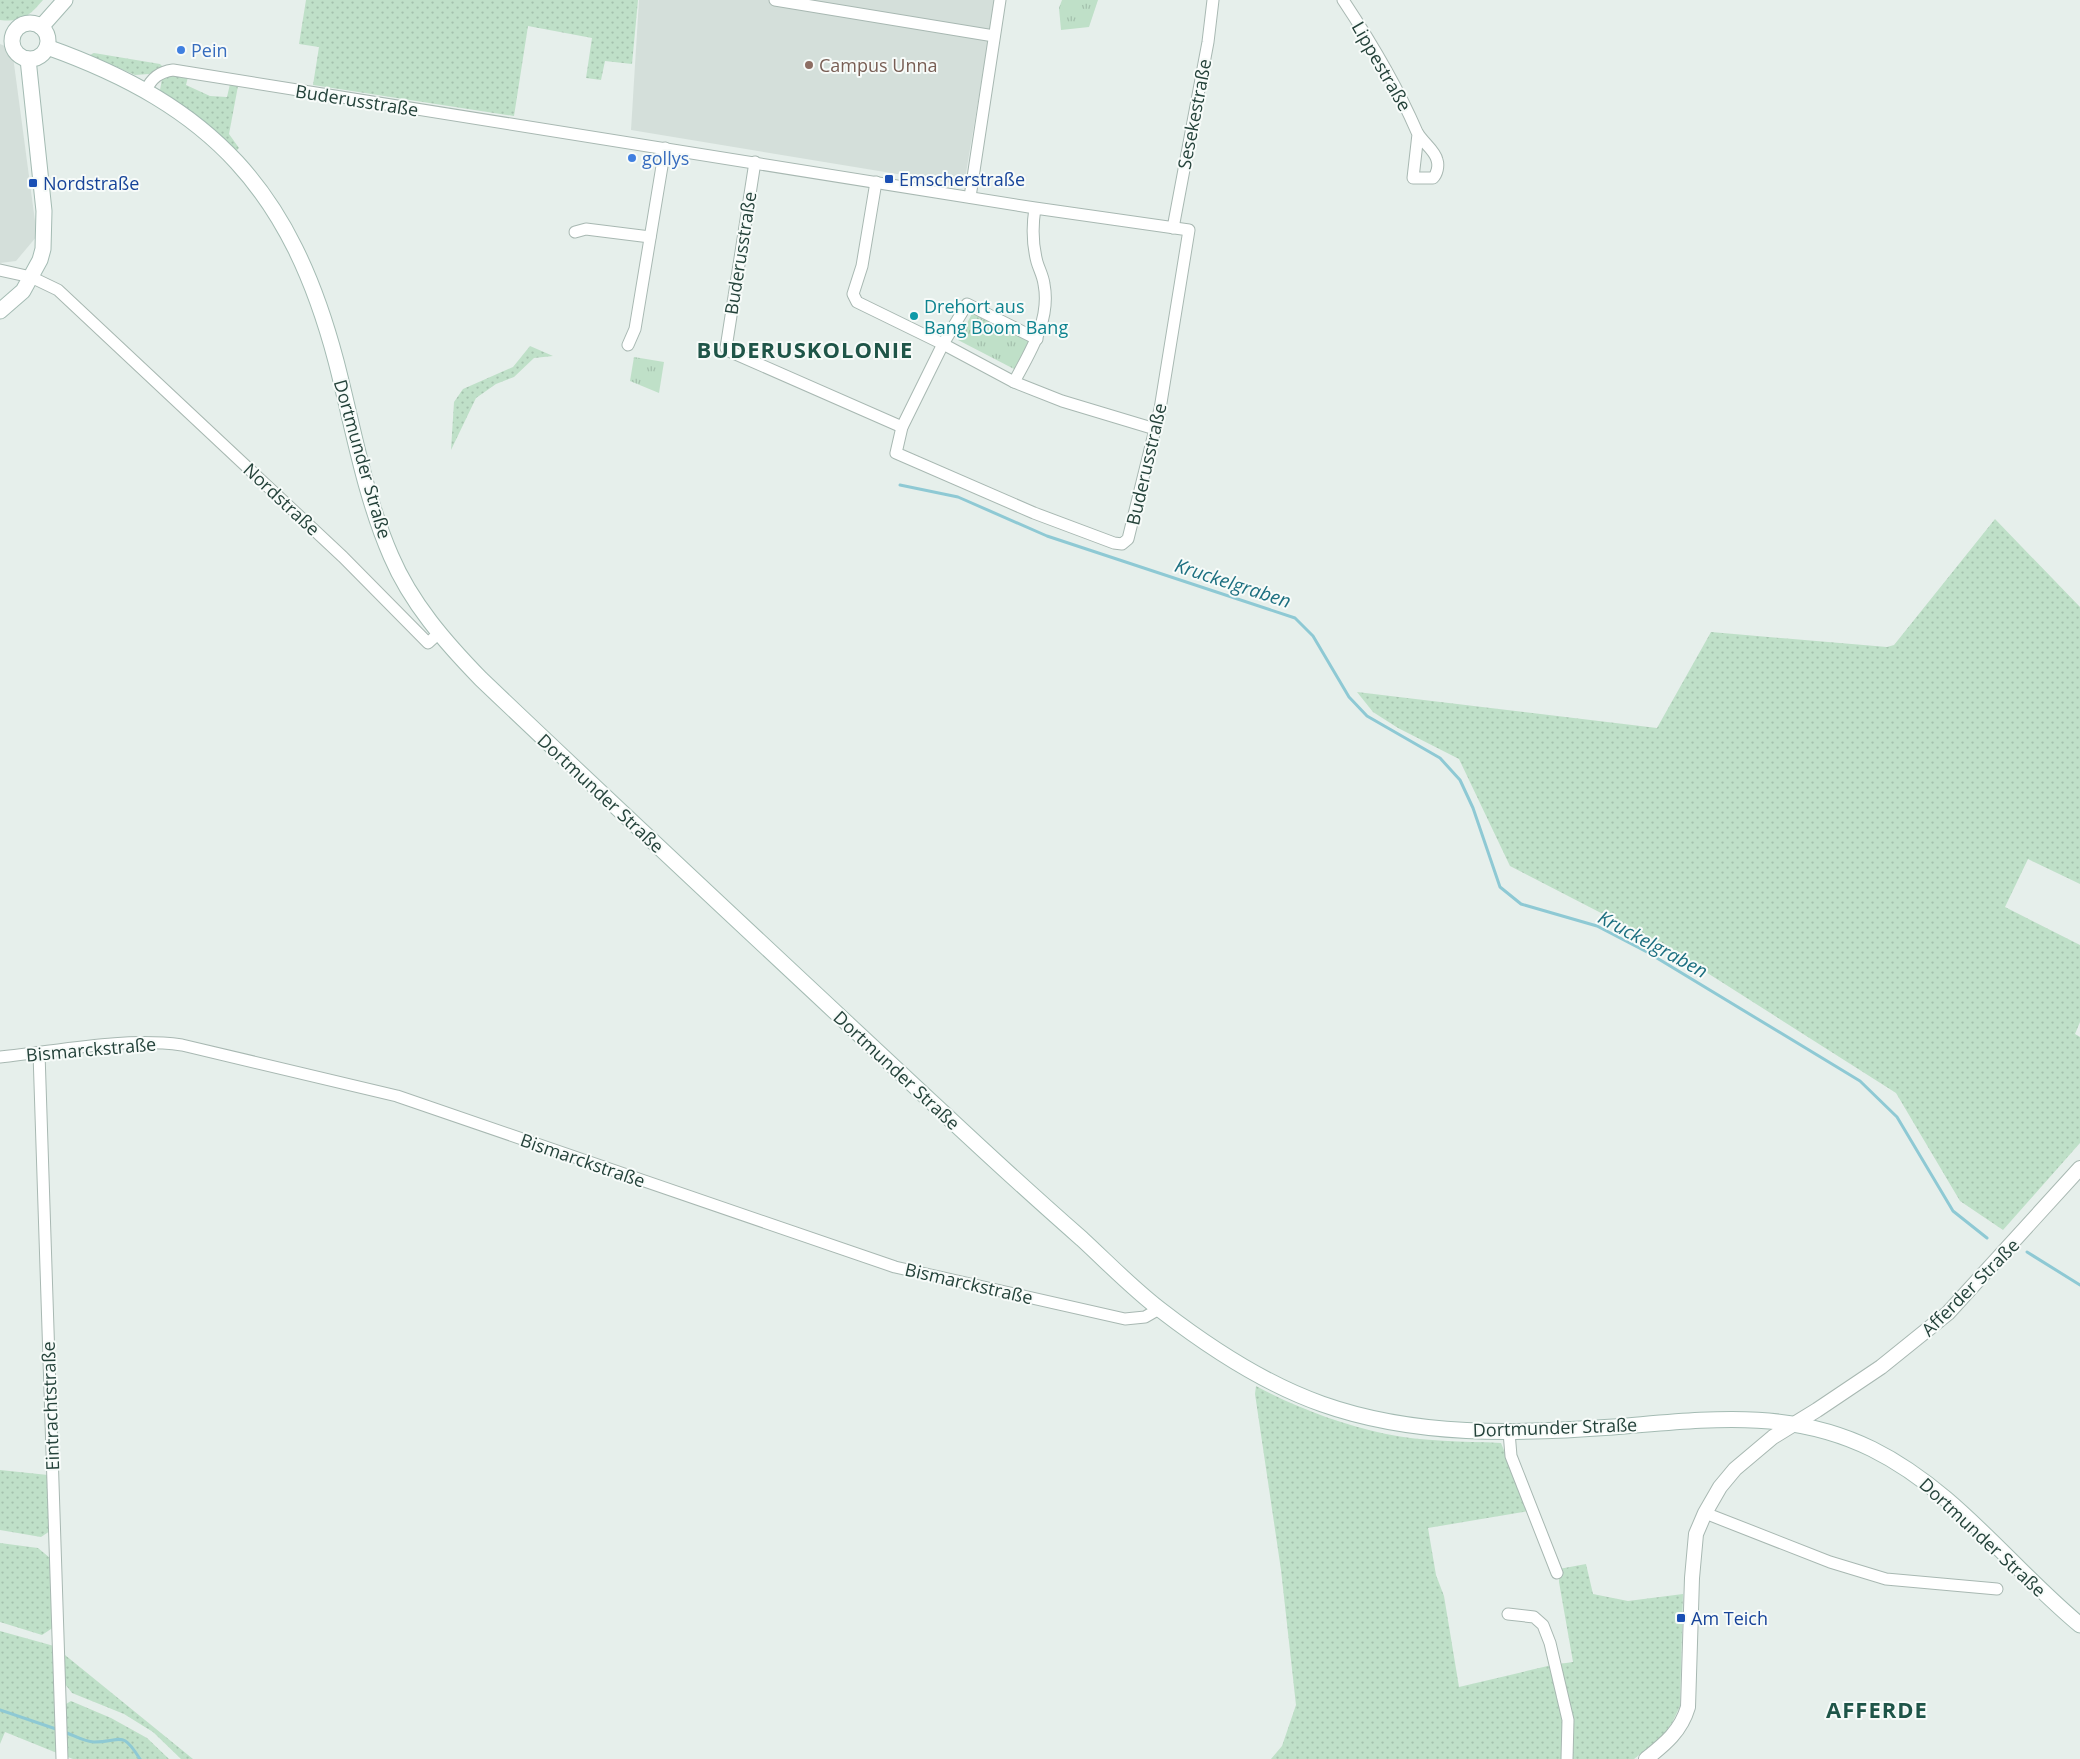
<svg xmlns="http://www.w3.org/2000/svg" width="2080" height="1759" font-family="'Open Sans',sans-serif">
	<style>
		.built { fill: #d4dfda }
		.grass { fill: url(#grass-dots) }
		.park { fill: url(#park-tufts) }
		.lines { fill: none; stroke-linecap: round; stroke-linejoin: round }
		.stream { stroke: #8ec9d4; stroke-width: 3 }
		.minor-casing { stroke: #a8b8b2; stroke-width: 13 }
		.tertiary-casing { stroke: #a8b8b2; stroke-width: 16 }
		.secondary-casing { stroke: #a4bbb3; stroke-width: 17 }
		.minor { stroke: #fff; stroke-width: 11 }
		.tertiary { stroke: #fff; stroke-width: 14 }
		.secondary { stroke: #fff; stroke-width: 15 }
		.shop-dot { fill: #3f7fe0; stroke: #f7fbf9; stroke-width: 2 }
		.education-dot { fill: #8d6e63; stroke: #f7fbf9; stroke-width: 2 }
		.transit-dot { fill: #1a4fb4; stroke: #f7fbf9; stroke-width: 2 }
		.culture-dot { fill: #0f9aa8; stroke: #f7fbf9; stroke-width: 2 }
		.labels { text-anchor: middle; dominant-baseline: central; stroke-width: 4; stroke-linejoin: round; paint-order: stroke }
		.shop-label { font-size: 18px; fill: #366cbe; stroke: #f7fbf9; text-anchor: start }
		.education-label { font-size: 18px; fill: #785e54; stroke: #f7fbf9; text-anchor: start }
		.street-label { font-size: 18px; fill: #24423a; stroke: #f7fbf9 }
		.transit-label { font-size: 18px; fill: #164399; stroke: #f7fbf9; text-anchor: start }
		.culture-label { font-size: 18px; fill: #0d838f; stroke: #f7fbf9; text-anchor: start }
		.water-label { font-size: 19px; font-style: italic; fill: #1c6f80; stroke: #f7fbf9 }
		.district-label { font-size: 22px; font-weight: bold; letter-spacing: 1px; fill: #1f5548; stroke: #f7fbf9 }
	</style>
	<defs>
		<pattern id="grass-dots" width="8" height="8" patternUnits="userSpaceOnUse" patternTransform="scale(1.25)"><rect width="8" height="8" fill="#bfe0c8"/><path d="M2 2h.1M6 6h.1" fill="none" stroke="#a4c1ad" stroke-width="1.8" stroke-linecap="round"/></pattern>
		<pattern id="park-tufts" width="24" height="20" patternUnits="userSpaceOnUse" patternTransform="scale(1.25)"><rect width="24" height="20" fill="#bfe0c8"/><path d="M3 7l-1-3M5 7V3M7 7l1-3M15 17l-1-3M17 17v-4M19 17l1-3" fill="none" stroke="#a4c1ad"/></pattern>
	</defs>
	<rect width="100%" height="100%" fill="#e6efeb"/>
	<g class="built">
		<path d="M639,0H995L964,185L631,130Z"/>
		<path d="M0,44L12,49L37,236L16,261L0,263Z"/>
	</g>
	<g class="grass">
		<path d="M0,0H43C30,15 22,23 0,20Z"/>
		<path d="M306,0H638L632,64L605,61L601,80L586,78L592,38L528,26L514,116L313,85L319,47L299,44Z"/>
		<path d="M94,53L160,64L163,67L149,74L135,75L90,55Z"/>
		<path d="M173,75L188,77L186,85L210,96L227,97L230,84L238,86L229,134L239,148L236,151L206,123L160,90L162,79Z"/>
		<path d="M530,346L553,356L534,358L514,377L496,384L476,398L451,450L454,402L463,389L513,367Z"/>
		<path d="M1995,519L2080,607V884L2028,859L2005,907L2080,945V1022L2075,1034L2080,1037V1143L2003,1230L1960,1201L1896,1093L1665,946L1510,866L1459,759L1398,728L1373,712L1357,692L1657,728L1711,632L1887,647L1894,645Z"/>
		<path d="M1256,1386C1297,1408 1340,1424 1386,1434C1423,1442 1463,1441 1501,1443L1529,1511L1428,1528L1436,1575L1444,1596L1459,1687L1552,1665L1564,1724L1563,1759H1271L1282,1746L1296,1705L1281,1570L1255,1394Z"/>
		<path d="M0,1470L48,1475L50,1531L41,1537L0,1530Z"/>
		<path d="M0,1543L38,1548L50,1558L54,1627L42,1635L0,1622Z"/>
		<path d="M1586,1564L1593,1594L1628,1601L1683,1594L1680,1706L1672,1723L1662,1737L1634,1759H1571L1559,1664L1573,1662L1559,1582V1569Z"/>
		<path d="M0,1631L54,1646L57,1753L5,1732L0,1744Z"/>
		<path d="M65,1655L193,1759H181L153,1732L124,1714L72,1693L65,1684Z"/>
		<path d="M71,1701L111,1718L147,1738L169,1759H73L65,1756L66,1704Z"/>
	</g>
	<g class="park">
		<path d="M1062,0H1098L1089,27L1061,30L1059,8Z"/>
		<path d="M974,310L1030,340L1014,369L958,340Z"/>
		<path d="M634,357L664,362L659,393L630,381Z"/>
	</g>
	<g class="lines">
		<g class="stream">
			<path d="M900,485L958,497L1047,536L1295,618L1313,636L1349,697L1367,716L1440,758L1460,780L1473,808L1500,887L1521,904L1597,926L1647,952L1860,1081L1897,1117L1953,1211L1987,1238"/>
			<path d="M2027,1252L2080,1285"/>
			<path d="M0,1710L56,1729"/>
			<path d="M67,1733C75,1736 85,1742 94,1742C122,1742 121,1729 140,1759"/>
		</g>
		<defs>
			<g id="minor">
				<path d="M775,0L994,36"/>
				<path d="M1343,0C1371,42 1397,86 1417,132C1422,142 1435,150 1437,160C1439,166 1437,174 1433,178H1413L1418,134"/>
				<path d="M146,90C152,78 159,72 173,70L1035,208L1189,230L1160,409L1128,539L1122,544L1114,543L1034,513L896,453L902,427L943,344L1014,382C1030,352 1051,320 1044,284C1043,276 1039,269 1037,262C1032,243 1032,227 1035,208"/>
				<path d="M755,162L726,348L731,352L902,427"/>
				<path d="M876,182L862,266L853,294L857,302L943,344L967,304L1037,339"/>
				<path d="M970,197L1000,0"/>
				<path d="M1173,228L1208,42L1213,0"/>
				<path d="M575,232L586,229L650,237"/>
				<path d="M0,270L31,277L58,290L343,557L428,643L439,633"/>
				<path d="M628,345L635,329L665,148"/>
				<path d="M1014,382L1062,401L1155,429"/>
				<path d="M39,1053L62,1759"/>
				<path d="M0,1057C60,1051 121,1037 182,1045L397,1096L895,1267L1125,1319L1145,1317L1159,1309"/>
				<path d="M1509,1432L1511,1456L1557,1573"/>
				<path d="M1705,1513L1830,1562L1886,1579L1997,1589"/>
				<path d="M1508,1614L1534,1617L1543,1625L1550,1643L1568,1720L1567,1759"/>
			</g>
			<path id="tertiary" d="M1646,1759C1665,1744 1681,1731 1688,1707L1692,1578L1696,1534L1705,1513L1720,1487L1735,1469L1773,1437L1817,1410L1881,1367L1948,1313L2080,1168"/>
			<g id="secondary">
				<circle cx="30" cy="41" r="18"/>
				<path d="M41,27L65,0"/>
				<path d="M47,47C213,106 291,191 336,361C353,426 364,494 391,556C411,603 445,642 481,679C632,823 785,965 937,1107C985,1152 1033,1196 1082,1239C1108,1263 1134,1290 1162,1311C1210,1348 1265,1384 1322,1404C1415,1437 1517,1434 1613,1427C1703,1420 1787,1407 1872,1449C1955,1490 2010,1567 2080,1625"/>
				<path d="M0,311L23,291L40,260L43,249L44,211L28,59"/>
			</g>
		</defs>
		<use href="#minor" class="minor-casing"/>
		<use href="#tertiary" class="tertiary-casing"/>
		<use href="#secondary" class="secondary-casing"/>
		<use href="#minor" class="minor"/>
		<use href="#tertiary" class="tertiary"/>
		<use href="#secondary" class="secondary"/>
	</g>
	<g class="shop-dot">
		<circle cx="181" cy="50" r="5"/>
		<circle cx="632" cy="158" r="5"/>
	</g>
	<circle class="education-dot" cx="809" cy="65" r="5"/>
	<g class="transit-dot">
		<rect x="884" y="174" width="10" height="10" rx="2.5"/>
		<rect x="28" y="178" width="10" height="10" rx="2.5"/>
		<rect x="1676" y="1613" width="10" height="10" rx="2.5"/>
	</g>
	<circle class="culture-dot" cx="914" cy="316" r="5"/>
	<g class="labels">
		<g class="shop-label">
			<text x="191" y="50">Pein</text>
			<text x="642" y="158">gollys</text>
		</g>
		<g class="education-label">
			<text x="819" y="65">Campus Unna</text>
		</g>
		<g class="street-label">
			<text transform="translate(1382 66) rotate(60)">Lippestraße</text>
			<text transform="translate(357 100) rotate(9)">Buderusstraße</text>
			<text transform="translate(1194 114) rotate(-79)">Sesekestraße</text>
			<text transform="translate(740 253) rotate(-81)">Buderusstraße</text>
			<text transform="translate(363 459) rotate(74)">Dortmunder Straße</text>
			<text transform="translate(1146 464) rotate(-77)">Buderusstraße</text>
			<text transform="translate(282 499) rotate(43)">Nordstraße</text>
			<text transform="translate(601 793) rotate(43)">Dortmunder Straße</text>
			<text transform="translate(91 1049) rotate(-5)">Bismarckstraße</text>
			<text transform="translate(897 1070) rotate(43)">Dortmunder Straße</text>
			<text transform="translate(583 1160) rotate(19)">Bismarckstraße</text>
			<text transform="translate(969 1283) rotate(13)">Bismarckstraße</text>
			<text transform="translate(1970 1287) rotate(-45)">Afferder Straße</text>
			<text transform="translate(50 1406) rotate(-92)">Eintrachtstraße</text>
			<text transform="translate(1555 1427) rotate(-2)">Dortmunder Straße</text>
			<text transform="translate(1983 1537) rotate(43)">Dortmunder Straße</text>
		</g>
		<g class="transit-label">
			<text x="899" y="179">Emscherstraße</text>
			<text x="43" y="183">Nordstraße</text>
			<text x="1691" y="1618">Am Teich</text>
		</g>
		<g class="culture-label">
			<text x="924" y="306">Drehort aus<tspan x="924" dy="21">Bang Boom Bang</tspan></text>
		</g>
		<g class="water-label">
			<text transform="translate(1233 583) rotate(18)">Kruckelgraben</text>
			<text transform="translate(1653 944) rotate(28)">Kruckelgraben</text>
		</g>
		<g class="district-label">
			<text x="805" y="349">BUDERUSKOLONIE</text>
			<text x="1877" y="1709">AFFERDE</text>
		</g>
	</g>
</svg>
